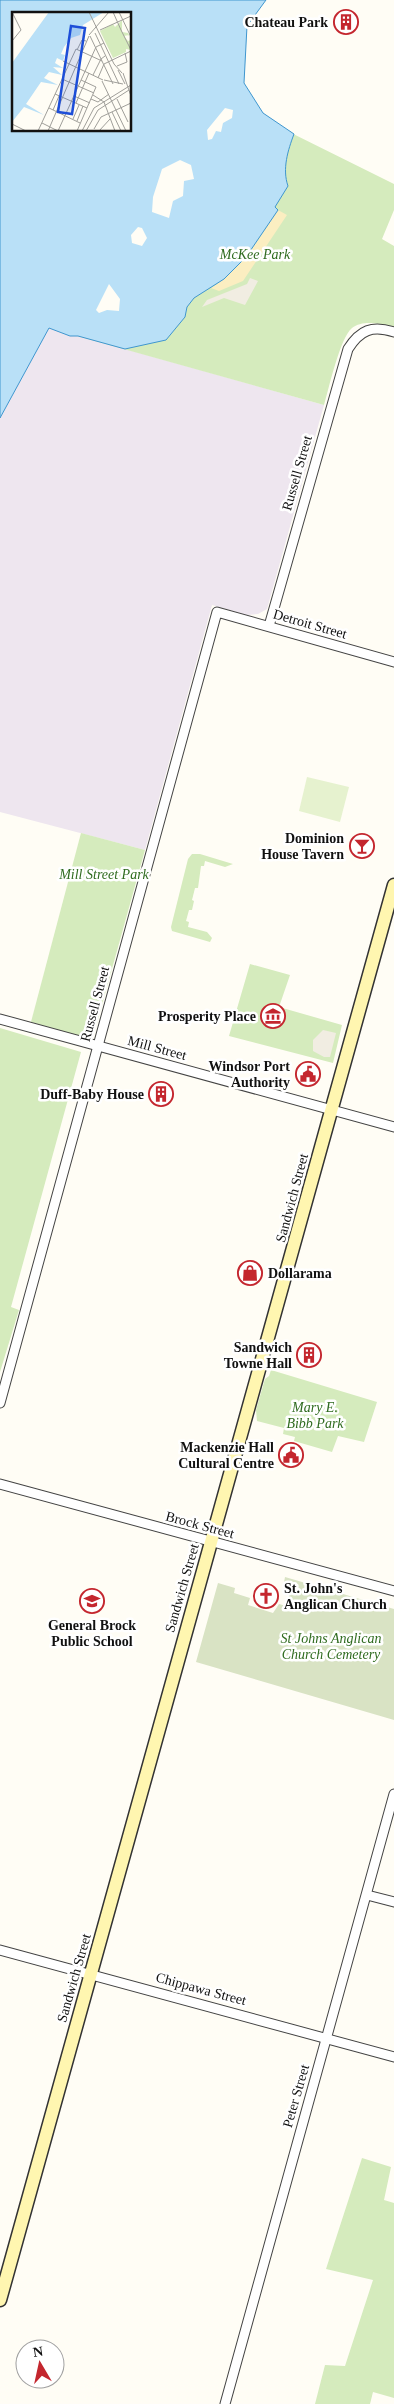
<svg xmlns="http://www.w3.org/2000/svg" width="394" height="2404" font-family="Georgia,serif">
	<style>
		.industrial { fill: #eee6ef }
		.green { fill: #d5ebbd }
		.sand { fill: #fbeec1 }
		.cemetery { fill: #d9e3c4 }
		.pitch { fill: #e6f2cf }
		.plaza { fill: #f1ede2 }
		.water { fill: #b9e0f7; stroke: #3f96cf; fill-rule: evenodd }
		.pier { fill: #fffdf5 }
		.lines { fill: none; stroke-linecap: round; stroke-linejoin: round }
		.minor-casing { stroke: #444; stroke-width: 11 }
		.secondary-casing { stroke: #333; stroke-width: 15 }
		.minor { stroke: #fff; stroke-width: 9 }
		.secondary { stroke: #fff6b0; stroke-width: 12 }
		.labels { text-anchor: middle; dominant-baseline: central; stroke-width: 5; stroke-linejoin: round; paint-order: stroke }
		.poi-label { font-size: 14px; font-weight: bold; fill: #111; stroke: #fff; text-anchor: end }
		.park-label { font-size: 14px; font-style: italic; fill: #2f6b1f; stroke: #fff }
		.street-label { font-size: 14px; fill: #111; stroke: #fff }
		.inset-road { fill: none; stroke: #a09f9a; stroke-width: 1 }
		.view { fill: #1d4ed8; fill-opacity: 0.15; stroke: #1d4ed8; stroke-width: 2.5 }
		.inset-edge { fill: none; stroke: #111; stroke-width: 2.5 }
	</style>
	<rect width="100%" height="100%" fill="#fffdf5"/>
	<path class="industrial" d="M49,327L70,336H77L125,349L324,405L267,609L258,614L247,615L212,605L145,850L0,812V418Z"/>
	<g class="green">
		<path d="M229,102L394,184V210L382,239L394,246V327C382,324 363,319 352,328C340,338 329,388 324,405L77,336Z"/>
		<path d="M81,833L145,850L95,1030L90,1035L83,1037L31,1022Z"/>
		<path d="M192,854H200L233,864L225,867L205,861L204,866H201L198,888H195L192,900L194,901L192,910H189L186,921L189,922L188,927L207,932L212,938L210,942L172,931L171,927L188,859Z"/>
		<path d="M250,964L290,975L279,1007L342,1025L333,1063L229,1036Z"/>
		<path d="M0,1028L81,1052L11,1307L19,1310L0,1372Z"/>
		<path d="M271,1370L377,1402L364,1442L338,1436L332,1452L294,1441L295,1437L283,1434L284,1428L257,1421L256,1410L265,1379L269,1376Z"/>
		<path d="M362,2158L391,2167L384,2200L394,2203V2398L373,2392L370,2404H315L325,2365L345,2366L373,2280L326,2269Z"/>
	</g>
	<path class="sand" d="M278,210L287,215L243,281L219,291L211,288C241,269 258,239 278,210Z"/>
	<path class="cemetery" d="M285,1577L394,1609V1720L196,1662L218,1583L235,1588L234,1593L250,1598L248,1605L273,1613L279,1604L286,1606L291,1590L283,1588Z"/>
	<path class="pitch" d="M307,777L349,787L340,822L299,811Z"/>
	<g class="plaza">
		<path d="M250,278L258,281L245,305L224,298L202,307L207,300L247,284Z"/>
		<path d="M323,1030L336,1033L330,1057H324L313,1051V1040Z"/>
	</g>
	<path class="water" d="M0,0H266L247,26L244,83L263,113L294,134C288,150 282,169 288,186L275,207L278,210L246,257L224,279L194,298L187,307L185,317L166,340L125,349L78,336H70L49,328L0,418ZM14,14H130V130H14Z"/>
	<g class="pier">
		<path d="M225,108L233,110L232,118L223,123L221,132L216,131L212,139L208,140L207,130Z"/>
		<path d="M180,160L191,165L194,179L184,181L183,196L173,201L169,218L152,212L153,197L162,169Z"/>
		<path d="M138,227L142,228L147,238L142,246L132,243L131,235Z"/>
		<path d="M109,284L120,299L119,311L107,310L99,313L96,310Z"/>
	</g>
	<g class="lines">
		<defs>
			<g id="minor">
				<path d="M269,626L348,349C360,330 372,325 394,332"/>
				<path d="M0,1019L394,1127"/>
				<path d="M0,1403L217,612L394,662"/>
				<path d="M0,1484L394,1591"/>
				<path d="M367,1895L394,1902"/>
				<path d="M0,1950L394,2057"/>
				<path d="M225,2404L394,1794"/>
			</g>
			<path id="secondary" d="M0,2300L394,885"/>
		</defs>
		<use href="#minor" class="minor-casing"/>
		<use href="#secondary" class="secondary-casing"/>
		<use href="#minor" class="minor"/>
		<use href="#secondary" class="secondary"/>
	</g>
	<defs>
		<symbol id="building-ring" viewBox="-11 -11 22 22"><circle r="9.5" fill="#fff" stroke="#c4262e" stroke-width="1.5"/><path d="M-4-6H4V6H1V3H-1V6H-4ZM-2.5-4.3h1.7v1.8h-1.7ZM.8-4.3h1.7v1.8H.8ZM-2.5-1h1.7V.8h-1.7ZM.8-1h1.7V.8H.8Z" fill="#c4262e"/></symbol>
		<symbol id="bar-ring" viewBox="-11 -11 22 22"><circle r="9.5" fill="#fff" stroke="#c4262e" stroke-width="1.5"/><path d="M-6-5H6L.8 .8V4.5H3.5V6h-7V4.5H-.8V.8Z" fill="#c4262e"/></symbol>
		<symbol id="museum-ring" viewBox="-11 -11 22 22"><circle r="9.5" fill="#fff" stroke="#c4262e" stroke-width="1.5"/><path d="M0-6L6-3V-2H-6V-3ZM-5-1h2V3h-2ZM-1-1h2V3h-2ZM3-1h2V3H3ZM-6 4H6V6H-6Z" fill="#c4262e"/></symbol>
		<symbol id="civic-ring" viewBox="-11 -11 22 22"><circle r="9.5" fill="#fff" stroke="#c4262e" stroke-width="1.5"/><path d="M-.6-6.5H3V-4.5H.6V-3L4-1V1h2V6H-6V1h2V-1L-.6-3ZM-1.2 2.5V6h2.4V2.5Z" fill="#c4262e"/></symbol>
		<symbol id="shop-ring" viewBox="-11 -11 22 22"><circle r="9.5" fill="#fff" stroke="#c4262e" stroke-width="1.5"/><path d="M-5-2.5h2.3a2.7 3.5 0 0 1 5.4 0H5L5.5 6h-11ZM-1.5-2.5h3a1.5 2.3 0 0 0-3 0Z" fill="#c4262e"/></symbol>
		<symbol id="church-ring" viewBox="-11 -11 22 22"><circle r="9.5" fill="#fff" stroke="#c4262e" stroke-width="1.5"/><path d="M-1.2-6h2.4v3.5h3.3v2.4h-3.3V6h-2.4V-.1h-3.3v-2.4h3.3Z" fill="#c4262e"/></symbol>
		<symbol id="school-ring" viewBox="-11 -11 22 22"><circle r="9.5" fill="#fff" stroke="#c4262e" stroke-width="1.5"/><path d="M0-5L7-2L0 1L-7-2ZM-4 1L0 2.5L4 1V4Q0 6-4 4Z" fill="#c4262e"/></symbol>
	</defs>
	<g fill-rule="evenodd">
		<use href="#building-ring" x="332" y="8" width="28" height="28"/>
		<use href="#bar-ring" x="348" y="832" width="28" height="28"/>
		<use href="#museum-ring" x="259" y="1002" width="28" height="28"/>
		<use href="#civic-ring" x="294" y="1060" width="28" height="28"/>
		<use href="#building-ring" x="147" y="1080" width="28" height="28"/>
		<use href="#shop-ring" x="236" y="1259" width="28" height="28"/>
		<use href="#building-ring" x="295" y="1341" width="28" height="28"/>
		<use href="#civic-ring" x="277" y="1441" width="28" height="28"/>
		<use href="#church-ring" x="252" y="1582" width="28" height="28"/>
		<use href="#school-ring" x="78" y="1587" width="28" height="28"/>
	</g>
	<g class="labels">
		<g class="poi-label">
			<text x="328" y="22">Chateau Park</text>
			<text x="344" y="838">Dominion<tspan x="344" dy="16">House Tavern</tspan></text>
			<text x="256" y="1016">Prosperity Place</text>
			<text x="290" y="1066">Windsor Port<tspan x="290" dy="16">Authority</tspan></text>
			<text x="144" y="1094">Duff-Baby House</text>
			<text x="268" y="1273" text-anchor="start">Dollarama</text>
			<text x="292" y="1347">Sandwich<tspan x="292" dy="16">Towne Hall</tspan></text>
			<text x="274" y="1447">Mackenzie Hall<tspan x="274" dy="16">Cultural Centre</tspan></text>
			<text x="284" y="1588" text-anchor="start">St. John's<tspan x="284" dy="16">Anglican Church</tspan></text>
			<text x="92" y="1625" text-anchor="middle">General Brock<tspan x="92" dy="16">Public School</tspan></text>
		</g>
		<g class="park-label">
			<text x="255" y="254">McKee Park</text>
			<text x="104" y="874">Mill Street Park</text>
			<text x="315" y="1407">Mary E.<tspan x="315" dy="16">Bibb Park</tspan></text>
			<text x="331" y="1638">St Johns Anglican<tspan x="331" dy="16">Church Cemetery</tspan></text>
		</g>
		<g class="street-label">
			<text transform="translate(297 473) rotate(-74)">Russell Street</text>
			<text transform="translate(310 624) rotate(16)">Detroit Street</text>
			<text transform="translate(95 1004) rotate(-75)">Russell Street</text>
			<text transform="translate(157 1048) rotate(15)">Mill Street</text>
			<text transform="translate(292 1198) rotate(-75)">Sandwich Street</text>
			<text transform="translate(200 1525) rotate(15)">Brock Street</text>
			<text transform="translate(182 1588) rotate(-74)">Sandwich Street</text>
			<text transform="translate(74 1978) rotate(-74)">Sandwich Street</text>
			<text transform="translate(201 1989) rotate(15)">Chippawa Street</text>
			<text transform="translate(296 2096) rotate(-74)">Peter Street</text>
		</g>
	</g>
	<g transform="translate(12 12)">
		<rect width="119" height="119" fill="#fffdf5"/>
		<path d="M110,8V20L116,21L119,27L117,23L112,24L116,29L119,28V38L114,37V40L101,46L88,19L101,12L103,15Z" fill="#d5ebbd"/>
		<path d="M37,0H92L71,13L68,23L59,26L52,35L49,42L53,43L51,49L45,46L43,51L51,56L41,55L50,63L37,60L32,66L46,73L29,70L14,92L32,103L12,95L0,110V51Z" fill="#b9e0f7"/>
		<path class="inset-road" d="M77,0L102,52L110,61M101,0L109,18M107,0L119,25M88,18L119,4M109,18L119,38M83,21L107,72M77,23L97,0M78,24L101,72M0,29L9,18L0,0M65,38L70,28L74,29M51,49L91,68M105,54L115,50L113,41M106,58L113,72M111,61L119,84M81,63L89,47L93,44M86,66L92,52L119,39M50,67L82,81M69,68L84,75M92,68L111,72M90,69L114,119M43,82L75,96M81,83L92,90L103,119M62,84L78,91M79,87L86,90L97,82M105,87L116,110M64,91L77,61M37,96L68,111M41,98L47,84M100,100L109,119M61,107L67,93M65,109L71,94M30,111L46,119M0,112L14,119M82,117L89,105L119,91M26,119L64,37L90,49M36,119L77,24M46,119L84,35L92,31M65,119L84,75M70,119L82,96L119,73M74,119L86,98L117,78M87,119L98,107"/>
		<path class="view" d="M59,14L73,16L60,102L46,100Z"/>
		<rect width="119" height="119" class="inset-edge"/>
	</g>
	<g transform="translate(40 2364) rotate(351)"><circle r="24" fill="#ffffff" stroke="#a0a0a0"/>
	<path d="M0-4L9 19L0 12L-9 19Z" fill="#c4262e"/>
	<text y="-8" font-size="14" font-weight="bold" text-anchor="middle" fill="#111111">N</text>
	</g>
</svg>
